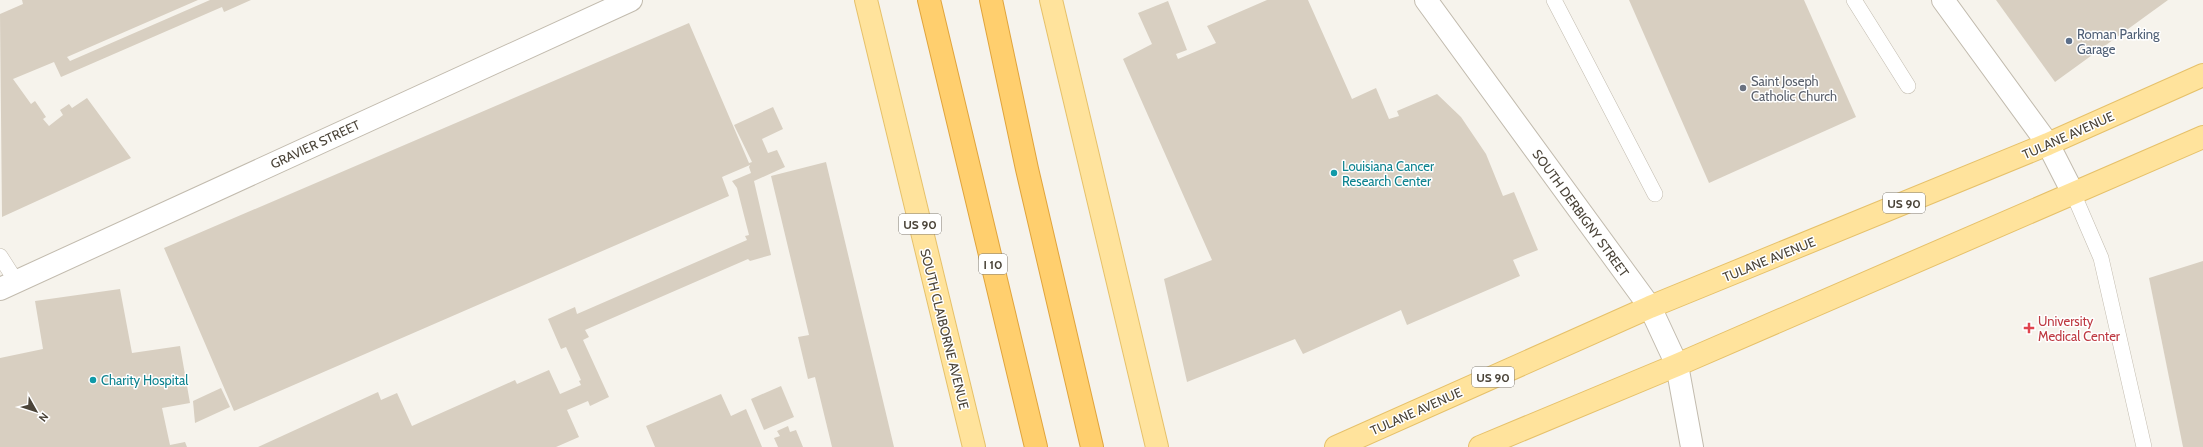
<svg xmlns="http://www.w3.org/2000/svg" width="2203" height="447" font-family="Cabin,sans-serif">
	<style>
		.building { fill: #d8cfc1 }
		.lines { fill: none; stroke-linecap: round; stroke-linejoin: round }
		.lane-casing { stroke: #c2bbae; stroke-width: 16 }
		.street-casing { stroke: #c2bbae; stroke-width: 24 }
		.primary-casing { stroke: #e6c16a; stroke-width: 24 }
		.highway-casing { stroke: #e0a43c; stroke-width: 24 }
		.lane { stroke: #fff; stroke-width: 15 }
		.street { stroke: #fff; stroke-width: 22 }
		.primary { stroke: #ffe39c; stroke-width: 22 }
		.highway { stroke: #ffcf6e; stroke-width: 22 }
		.service-dot { fill: #5c6f8a; stroke: #fff; stroke-width: 1.5 }
		.worship-dot { fill: #6b7280; stroke: #fff; stroke-width: 1.5 }
		.culture-dot { fill: #0f9aa8; stroke: #fff; stroke-width: 1.5 }
		.health-dot { fill: #e0444e; stroke: #fff; stroke-width: 1.5 }
		.labels { text-anchor: middle; dominant-baseline: central; stroke-width: 3; stroke-linejoin: round; paint-order: stroke }
		.shield { fill: #fff; stroke: #817c74; stroke-width: 1 }
		.shield-label { font-size: 12px; font-weight: bold; fill: #4b4439 }
		.service-label { font-size: 13px; fill: #4e5e75; stroke: #fff; text-anchor: start }
		.worship-label { font-size: 13px; fill: #5b616d; stroke: #fff; text-anchor: start }
		.street-label { font-size: 13px; fill: #4b4439; stroke: #fff }
		.culture-label { font-size: 13px; fill: #0d838f; stroke: #fff; text-anchor: start }
		.health-label { font-size: 13px; fill: #be3a42; stroke: #fff; text-anchor: start }
	</style>
	<rect width="100%" height="100%" fill="#f6f3ec"/>
	<g class="building">
		<path d="M22,0H198L67,57L70,61L210,0H251L224,12L222,7L61,77L54,62L13,79L31,104L35,101L46,117L43,119L49,126L63,115L60,110L69,104L72,108L87,98L131,158L2,217L0,14L23,4Z"/>
		<path d="M1267,0H1308L1352,99L1376,88L1389,119L1399,116L1397,111L1437,94L1461,117L1486,154L1503,196L1514,192L1538,250L1513,260L1520,276L1407,325L1401,310L1303,354L1295,339L1187,382L1164,279L1212,260L1123,59L1152,44L1138,13L1168,1L1187,50L1176,54L1178,59L1216,43L1207,26Z"/>
		<path d="M1629,0H1804L1856,117L1709,183Z"/>
		<path d="M1996,0H2168L2055,82Z"/>
		<path d="M689,23L749,163L752,162L734,125L773,107L783,129L762,139L768,153L777,150L785,167L754,181L771,255L750,261L748,259L585,330L589,337L583,340L609,397L590,406L588,401L567,410L579,437L556,447H258L378,392L381,400L397,393L412,426L515,380L517,384L549,370L560,394L581,385L579,381L581,380L566,347L561,349L548,319L575,307L577,314L747,240L745,236L749,235L737,188L732,181L751,173L749,167L750,165L722,177L729,196L234,411L164,248Z"/>
		<path d="M826,162L894,447H832L815,377L808,379L798,337L809,335L771,176Z"/>
		<path d="M2203,261V447H2183L2149,278Z"/>
		<path d="M120,289L132,353L180,346L190,403L162,408L170,445L185,442L187,447H0V358L43,349L35,301Z"/>
		<path d="M781,386L794,417L764,430L751,399Z"/>
		<path d="M221,388L230,407L195,423L193,401Z"/>
		<path d="M721,394L731,416L746,409L762,447H655L646,426Z"/>
		<path d="M788,426L790,432L796,430L803,447H778L774,438L780,436L777,431Z"/>
	</g>
	<g class="lines">
		<defs>
			<g id="lane">
				<path d="M1554,0L1655,194"/>
				<path d="M1854,0L1908,86"/>
				<path d="M2073,193L2101,258L2144,447"/>
				<path d="M0,256L16,281"/>
			</g>
			<g id="street">
				<path d="M1426,0L1650,307L1677,365L1692,447"/>
				<path d="M1943,0L2048,144L2073,193"/>
				<path d="M0,289L631,0"/>
			</g>
			<g id="primary">
				<path d="M866,0L974,447"/>
				<path d="M1051,0L1157,447"/>
				<path d="M1336,447L1650,307L2048,144L2203,75"/>
				<path d="M1480,447L1677,365L2203,137"/>
			</g>
			<g id="highway">
				<path d="M929,0L1036,447"/>
				<path d="M991,0L1027,169L1092,447"/>
			</g>
		</defs>
		<use href="#lane" class="lane-casing"/>
		<use href="#street" class="street-casing"/>
		<use href="#primary" class="primary-casing"/>
		<use href="#highway" class="highway-casing"/>
		<use href="#lane" class="lane"/>
		<use href="#street" class="street"/>
		<use href="#primary" class="primary"/>
		<use href="#highway" class="highway"/>
	</g>
	<circle class="service-dot" cx="2069" cy="41" r="4"/>
	<circle class="worship-dot" cx="1743" cy="88" r="4"/>
	<g class="culture-dot">
		<circle cx="1334" cy="173" r="4"/>
		<circle cx="93" cy="380" r="4"/>
	</g>
	<path class="health-dot" d="M2027 322h4v4h4v4h-4v4h-4v-4h-4v-4h4z"/>
	<g class="labels">
		<g class="shield">
			<rect x="1883" y="193" width="42" height="20" rx="3"/>
			<rect x="899" y="214" width="42" height="20" rx="3"/>
			<rect x="979" y="254" width="28" height="20" rx="3"/>
			<rect x="1472" y="367" width="42" height="20" rx="3"/>
		</g>
		<g class="shield-label">
			<text x="1904" y="203">US 90</text>
			<text x="920" y="224">US 90</text>
			<text x="993" y="264">I 10</text>
			<text x="1493" y="377">US 90</text>
		</g>
		<g class="service-label">
			<text x="2077" y="34">Roman Parking<tspan x="2077" dy="15">Garage</tspan></text>
		</g>
		<g class="worship-label">
			<text x="1751" y="81">Saint Joseph<tspan x="1751" dy="15">Catholic Church</tspan></text>
		</g>
		<g class="street-label">
			<text transform="translate(2068 135) rotate(-24)">TULANE AVENUE</text>
			<text transform="translate(315 144) rotate(-25)">GRAVIER STREET</text>
			<text transform="translate(1581 213) rotate(54)">SOUTH DERBIGNY STREET</text>
			<text transform="translate(1769 259) rotate(-22)">TULANE AVENUE</text>
			<text transform="translate(945 329) rotate(76)">SOUTH CLAIBORNE AVENUE</text>
			<text transform="translate(1416 411) rotate(-24)">TULANE AVENUE</text>
		</g>
		<g class="culture-label">
			<text x="1342" y="166">Louisiana Cancer<tspan x="1342" dy="15">Research Center</tspan></text>
			<text x="101" y="380">Charity Hospital</text>
		</g>
		<g class="health-label">
			<text x="2038" y="321">University<tspan x="2038" dy="15">Medical Center</tspan></text>
		</g>
	</g>
	<g transform="translate(36 411) rotate(129)" stroke="#ffffff" stroke-width="3" paint-order="stroke">
	<path d="M0-3L7 15L0 10L-7 15Z" fill="#4b4439"/>
	<text y="-6" font-size="11" font-weight="bold" text-anchor="middle" fill="#4b4439">N</text>
	</g>
</svg>
